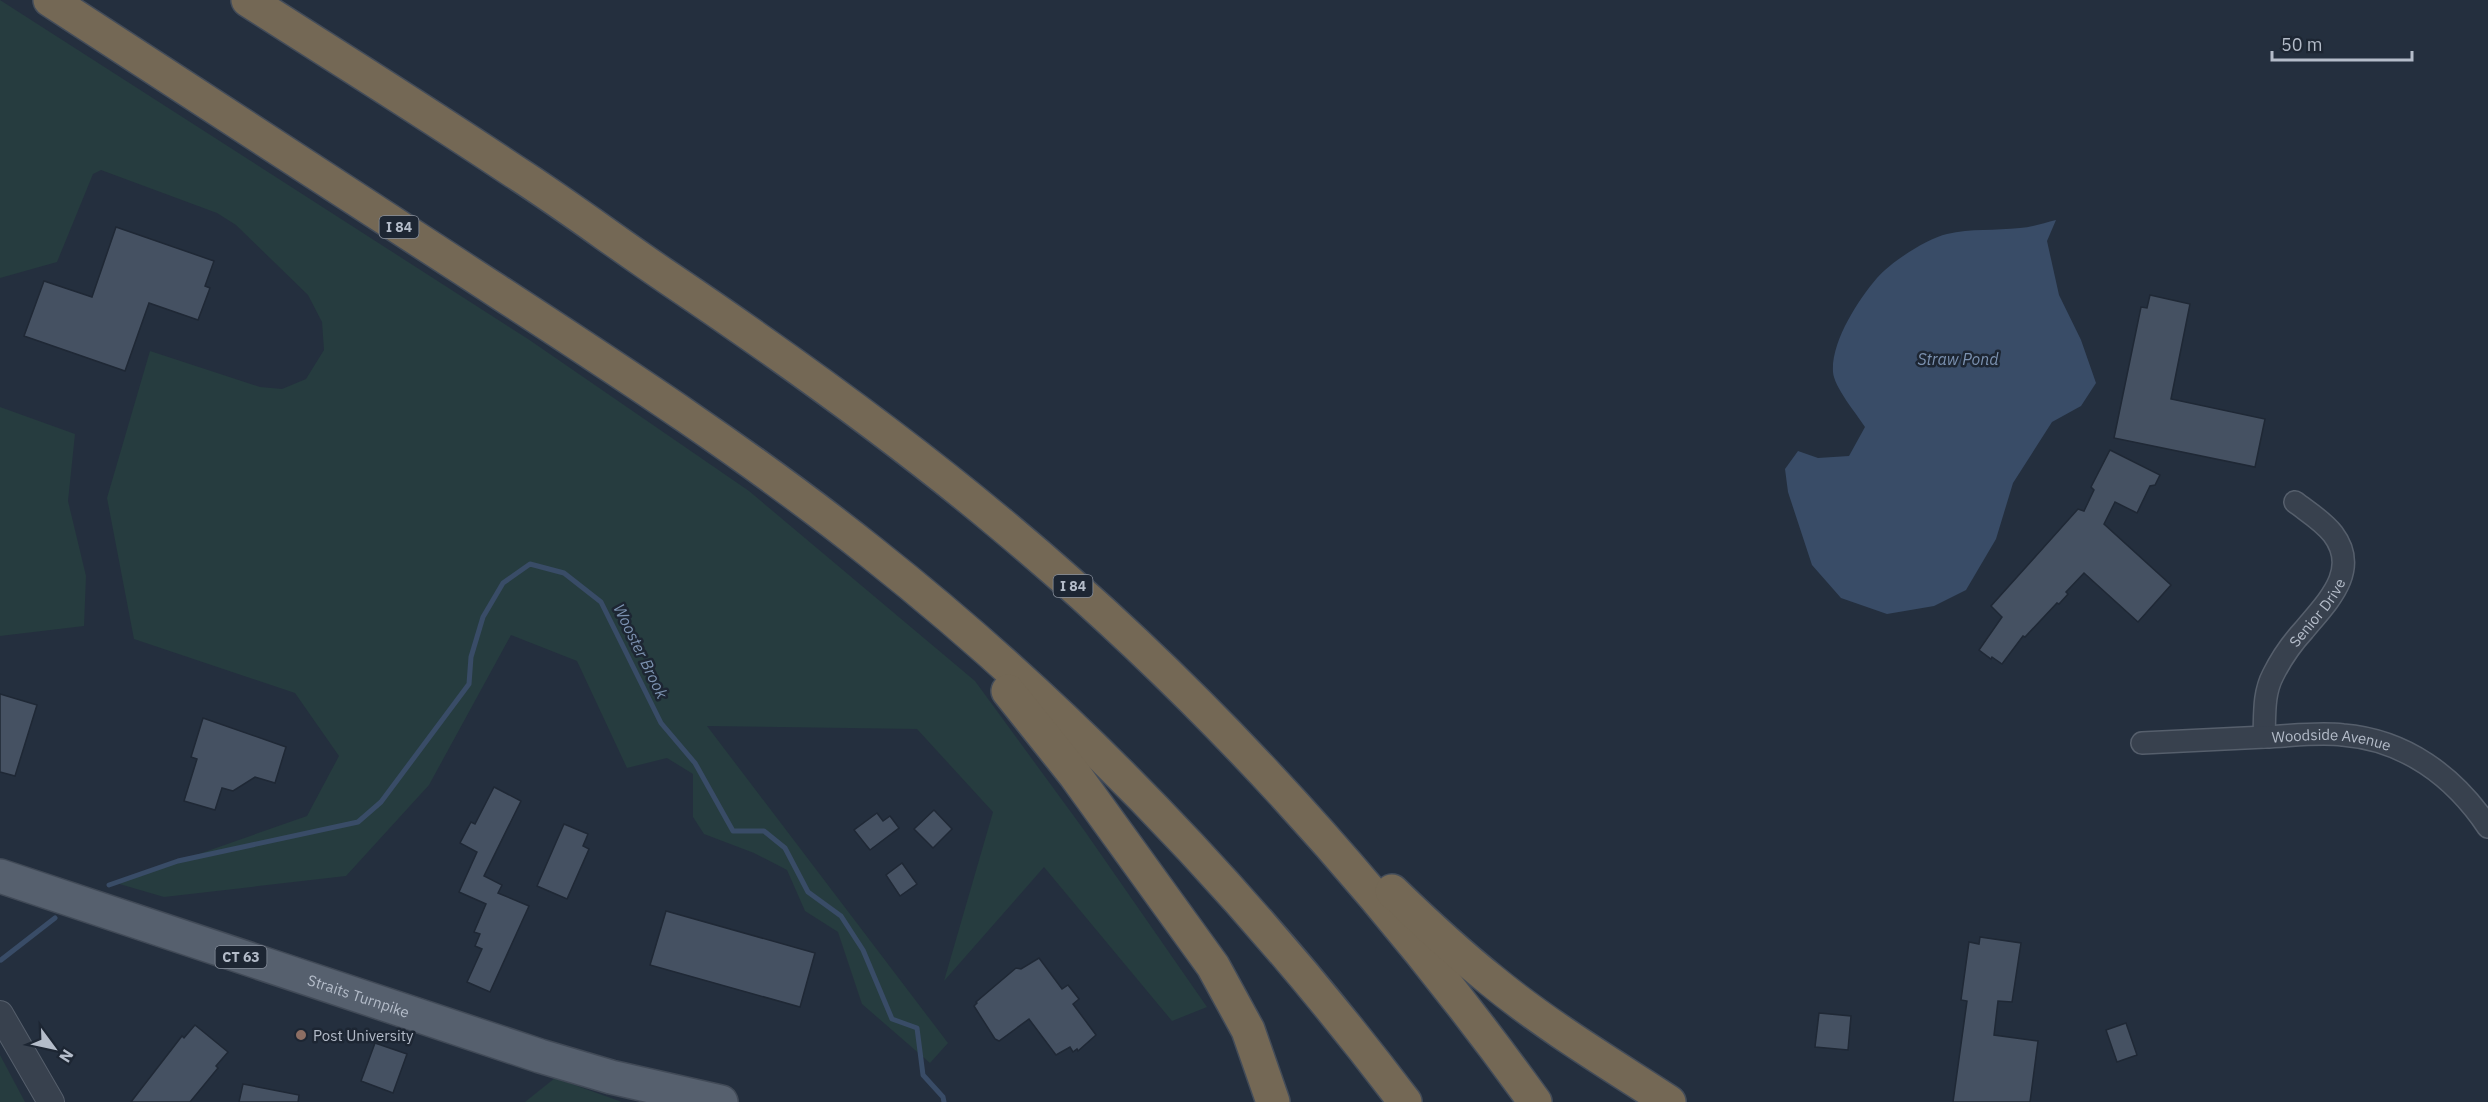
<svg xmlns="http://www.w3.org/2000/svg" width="2488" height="1102" font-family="'IBM Plex Sans',sans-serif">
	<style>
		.green { fill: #263c3f }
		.water { fill: #394c67 }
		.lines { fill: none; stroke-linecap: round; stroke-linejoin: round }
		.stream { stroke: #394c67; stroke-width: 5 }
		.building { fill: #455162; stroke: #1f2835; stroke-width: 1.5 }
		.minor-casing { stroke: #565f6c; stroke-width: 24 }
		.tertiary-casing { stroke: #565f6c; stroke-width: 28 }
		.primary-casing { stroke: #414a57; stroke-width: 36 }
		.motorway-casing { stroke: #434c59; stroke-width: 36 }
		.minor { stroke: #38414e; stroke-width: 21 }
		.tertiary { stroke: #38414e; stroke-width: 26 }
		.primary { stroke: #56606e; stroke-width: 33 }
		.motorway { stroke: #746855; stroke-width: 33 }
		.education-dot { fill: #8d6e63; stroke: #1d2633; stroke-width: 2 }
		.labels { text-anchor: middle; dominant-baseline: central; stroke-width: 5; stroke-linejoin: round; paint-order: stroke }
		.shield { fill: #1d2633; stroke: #878f9c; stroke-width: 1.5 }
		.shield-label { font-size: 14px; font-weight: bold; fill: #b4bcc9 }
		.street-label { font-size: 15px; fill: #b4bcc9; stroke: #1d2633 }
		.poi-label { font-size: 15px; fill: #b4bcc9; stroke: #1d2633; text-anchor: start }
		.water-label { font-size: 16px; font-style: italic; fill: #7c92b1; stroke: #1d2633 }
	</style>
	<rect width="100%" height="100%" fill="#242f3e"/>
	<g class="green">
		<path d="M0,0L528,339L749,491L975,681L1084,830L1207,1007L1172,1021L1044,867L944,981L993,812L917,729L707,726L948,1043L930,1063L862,1004L838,932L805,911L787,870L754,853L704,834L693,817V774L667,758L627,768L577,661L511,635L429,785L346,876L164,897L116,883L307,816L339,756L295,693L134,639L107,498L150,351L260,387L282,389L306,379L324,350L322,322L308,295L236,225L217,213L101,170L93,174L57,262L0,278Z"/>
		<path d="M0,407L75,434L68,501L86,576L84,626L0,636Z"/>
		<path d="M0,1055L25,1102H0Z"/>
		<path d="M555,1078L622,1102H525Z"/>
	</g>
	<path class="water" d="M2056,220L2047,241L2059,295L2081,340L2096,383L2081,406L2052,422L2013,483L1996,539L1966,590L1934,606L1887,614L1841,598L1812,565L1788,492L1785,469L1798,451L1818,458L1849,456L1865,427C1856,413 1834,387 1833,372C1831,342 1858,300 1877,278C1891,262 1926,239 1947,234C1971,228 1995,231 2020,228C2032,227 2044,223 2056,220Z"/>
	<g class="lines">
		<g class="stream">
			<path d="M109,885L178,861L358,822L381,802L469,684L471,657L483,617L503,583L530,564L564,573L601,602L661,723L695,763L733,831H764L785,848L808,892L841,916L863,950L892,1019L917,1028L923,1075L943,1097L944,1102"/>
			<path d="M1,960L55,918"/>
		</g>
	</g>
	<g class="building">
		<path d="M116,227L214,261L205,286L210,288L198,320L149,303L125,371L24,336L44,281L92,297Z"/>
		<path d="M2150,295L2190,304L2171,399L2265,419L2255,467L2114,438L2141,307L2147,308Z"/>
		<path d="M2110,450L2160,475L2155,485L2150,486L2137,513L2115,502L2104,524L2171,585L2138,622L2084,573L2066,592L2068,594L2059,604L2057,603L2025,637L2023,636L2002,664L1992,657L1991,659L1979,650L2002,617L1991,606L2078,509L2084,511L2094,490L2091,487Z"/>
		<path d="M0,694L37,705L15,776L0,772Z"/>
		<path d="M203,718L286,747L275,783L255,777L233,791L222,788L215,810L184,801L197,759L191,757Z"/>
		<path d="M494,787L521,801L484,876L502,885L498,893L529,906L490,992L467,982L482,949L475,946L480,934L474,932L486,904L459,892L477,852L460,843L471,822L475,824Z"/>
		<path d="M934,810L952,829L933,848L914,829Z"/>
		<path d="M877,813L883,821L890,816L899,828L870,850L854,830Z"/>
		<path d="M564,824L588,834L583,846L589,849L567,899L537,886Z"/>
		<path d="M902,863L917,884L900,896L886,875Z"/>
		<path d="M666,911L815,953L800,1007L650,965Z"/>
		<path d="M1980,937L2021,943L2012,1002L1998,1001L1994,1035L2038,1041L2030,1102H1953L1967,1001L1961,1000L1969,942L1979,944Z"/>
		<path d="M1039,958L1062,989L1068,985L1079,999L1073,1004L1096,1035L1078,1051L1077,1049L1073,1052L1070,1047L1056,1055L1029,1019L999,1041L995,1039L974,1006L977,1003L976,1002L1016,968L1021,969Z"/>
		<path d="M1819,1013L1851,1016L1848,1050L1815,1047Z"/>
		<path d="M2126,1023L2137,1055L2117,1062L2106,1030Z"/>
		<path d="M195,1025L228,1052L216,1066L218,1068L190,1102H131L182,1036L184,1038Z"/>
		<path d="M375,1043L407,1054L393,1093L361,1081Z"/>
		<path d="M243,1084L299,1095L298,1102H239Z"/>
	</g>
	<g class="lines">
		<defs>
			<g id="minor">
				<path id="s1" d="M2264,737C2265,716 2263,694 2273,675C2281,659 2292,643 2304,630C2326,603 2361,571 2333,534C2323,521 2308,512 2295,502"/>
				<path id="s2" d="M2142,743C2183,741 2224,739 2265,737C2291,736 2318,732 2343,735C2405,740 2454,776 2488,827"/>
			</g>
			<path id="tertiary" d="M0,1014L51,1102"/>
			<g id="primary">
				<path id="s3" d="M0,876L540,1056L611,1077L721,1102"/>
			</g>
			<g id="motorway">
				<path d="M50,0C189,90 327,180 465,270C603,360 742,449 871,552C1072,711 1250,898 1405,1102"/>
				<path d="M248,0C337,57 427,113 515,172C568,206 618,244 670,279C784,356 895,435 1001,524C1203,692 1381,889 1535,1102"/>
				<path d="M1008,691L1075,775L1213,966L1248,1030L1273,1102"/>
				<path d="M1392,891C1424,922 1456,952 1491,980C1547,1026 1609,1063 1669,1102"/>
			</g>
		</defs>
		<use href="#minor" class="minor-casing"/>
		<use href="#tertiary" class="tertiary-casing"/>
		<use href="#primary" class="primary-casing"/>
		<use href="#motorway" class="motorway-casing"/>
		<use href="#minor" class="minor"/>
		<use href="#tertiary" class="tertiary"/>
		<use href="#primary" class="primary"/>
		<use href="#motorway" class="motorway"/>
	</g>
	<circle class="education-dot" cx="301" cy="1035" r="6"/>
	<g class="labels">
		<g class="shield">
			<rect x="379.5" y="216" width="39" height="22" rx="4.5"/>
			<rect x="1053.5" y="575" width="39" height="22" rx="4.5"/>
			<rect x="215.5" y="946" width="51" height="22" rx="4.5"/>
		</g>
		<g class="shield-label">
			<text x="399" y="227">I 84</text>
			<text x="1073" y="586">I 84</text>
			<text x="241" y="957">CT 63</text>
		</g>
		<g class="street-label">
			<text stroke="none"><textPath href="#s1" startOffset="140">Senior Drive</textPath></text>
			<text stroke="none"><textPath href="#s2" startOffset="190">Woodside Avenue</textPath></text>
			<text stroke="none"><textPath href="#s3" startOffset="378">Straits Turnpike</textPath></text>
		</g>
		<g class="poi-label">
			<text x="313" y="1035">Post University</text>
		</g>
		<g class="water-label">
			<text x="1958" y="359">Straw Pond</text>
			<text transform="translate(641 651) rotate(64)">Wooster Brook</text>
		</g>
	</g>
	<g transform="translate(54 1048) rotate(123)" stroke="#1d2633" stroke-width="4.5" paint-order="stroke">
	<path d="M0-4.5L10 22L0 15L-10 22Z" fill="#b4bcc9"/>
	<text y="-9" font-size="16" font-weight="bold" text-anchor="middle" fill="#b4bcc9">N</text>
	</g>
	<path d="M2272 51v9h140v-9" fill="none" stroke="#b4bcc9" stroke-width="3"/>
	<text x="2281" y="51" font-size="18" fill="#b4bcc9" stroke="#1d2633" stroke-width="4.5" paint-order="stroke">50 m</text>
</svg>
